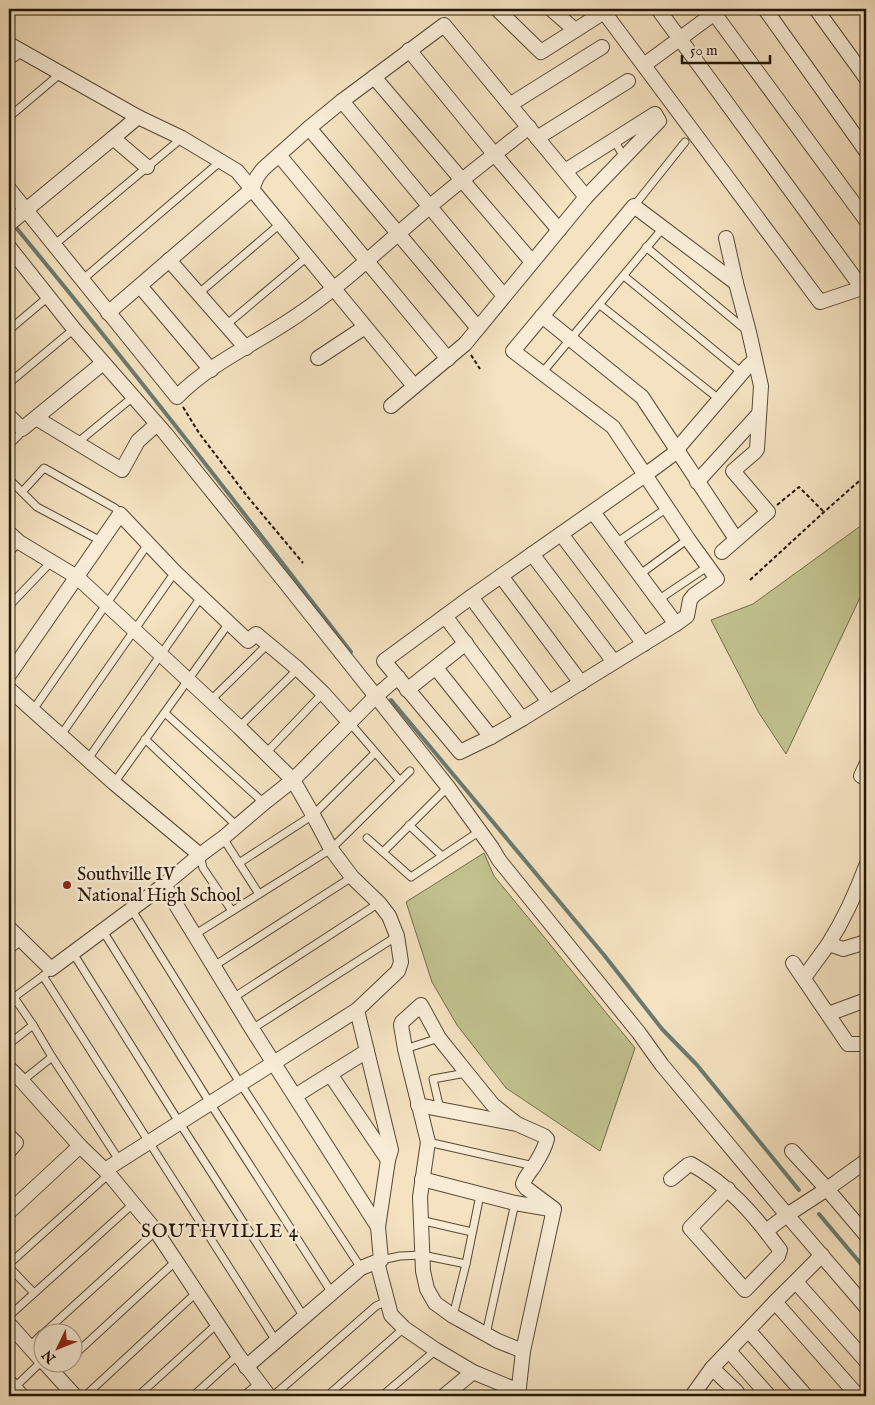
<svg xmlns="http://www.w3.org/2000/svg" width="875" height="1405" font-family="'IM FELL English',serif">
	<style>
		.green { fill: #c1c28e; stroke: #726c4c }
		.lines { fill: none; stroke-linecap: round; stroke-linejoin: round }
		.stream { stroke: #6b7a71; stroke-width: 4 }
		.lane-casing { stroke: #564837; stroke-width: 9 }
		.street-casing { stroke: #564837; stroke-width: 16 }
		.path { stroke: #221509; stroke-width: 2; stroke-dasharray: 4 2.5; stroke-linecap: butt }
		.lane { stroke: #f8ecd6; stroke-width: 7 }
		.street { stroke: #f8ecd6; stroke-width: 14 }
		.poi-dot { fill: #8f2418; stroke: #f8ecd6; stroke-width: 2 }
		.labels { text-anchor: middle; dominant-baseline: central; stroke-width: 5; stroke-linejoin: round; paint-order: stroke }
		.poi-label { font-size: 18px; fill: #221509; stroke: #f8ecd6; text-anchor: start }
		.neighbourhood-label { font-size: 19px; letter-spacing: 1px; fill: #221509; stroke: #f8ecd6 }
	</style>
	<rect width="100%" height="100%" fill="#f4e2c0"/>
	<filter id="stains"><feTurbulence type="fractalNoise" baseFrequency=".004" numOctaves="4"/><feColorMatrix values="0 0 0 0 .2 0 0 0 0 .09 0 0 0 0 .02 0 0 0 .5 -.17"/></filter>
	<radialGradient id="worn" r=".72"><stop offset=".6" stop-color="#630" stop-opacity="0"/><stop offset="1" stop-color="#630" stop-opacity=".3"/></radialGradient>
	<g class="green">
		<path d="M866,522V585L786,754L759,713L711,620L753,604Z"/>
		<path d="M484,853L494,876L635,1048L600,1151L506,1088L457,1025L432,982L406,902Z"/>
	</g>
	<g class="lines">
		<g class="stream">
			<path d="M13,224C129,364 240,508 351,652"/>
			<path d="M391,700L604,955L662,1029L697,1065L799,1190"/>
			<path d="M819,1214L866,1270"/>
		</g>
		<defs>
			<g id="lane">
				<path d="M9,62L22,52"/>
				<path d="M9,117L61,73"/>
				<path d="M614,140L624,157"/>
				<path d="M634,206L685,142"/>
				<path d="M54,245L182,138"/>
				<path d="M646,247L746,330"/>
				<path d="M624,276L742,373"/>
				<path d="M82,280L221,161"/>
				<path d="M198,294L280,224"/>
				<path d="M600,305L719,399"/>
				<path d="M226,325L307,257"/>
				<path d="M9,330L48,297"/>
				<path d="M542,373L663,228"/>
				<path d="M9,383L74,329"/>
				<path d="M77,443L133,397"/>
				<path d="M9,445L19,435L22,429"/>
				<path d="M9,479L37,507L101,541"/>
				<path d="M22,492L44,468L115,508L120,514"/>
				<path d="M616,543L667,508"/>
				<path d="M9,553L19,542"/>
				<path d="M639,575L688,539"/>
				<path d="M658,600L707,567"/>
				<path d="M9,606L51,562"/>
				<path d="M211,700L268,644"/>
				<path d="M33,710L148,544"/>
				<path d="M165,713L264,803"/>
				<path d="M350,723L400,781"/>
				<path d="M239,727L298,669"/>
				<path d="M61,735L175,572"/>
				<path d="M145,739L237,826"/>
				<path d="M266,753L323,693"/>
				<path d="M88,759L201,597"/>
				<path d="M114,783L229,623"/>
				<path d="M409,825L442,856"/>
				<path d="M223,838L259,894"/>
				<path d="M367,838L411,877L480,831"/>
				<path d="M383,852L448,787"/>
				<path d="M200,855L203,868L232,911"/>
				<path d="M239,863L313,815L375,753"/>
				<path d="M132,910L240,1083L361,1268"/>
				<path d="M103,931L210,1103L332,1293"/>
				<path d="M194,935L331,849L410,771"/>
				<path d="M73,953L179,1122L304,1317"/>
				<path d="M214,966L352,877"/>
				<path d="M43,976L276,1341"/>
				<path d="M9,990L33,1025L52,1057L119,1160"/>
				<path d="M233,998L379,903"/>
				<path d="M9,1001L47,973"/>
				<path d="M252,1029L397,936"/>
				<path d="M9,1044L33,1025"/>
				<path d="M405,1049L439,1038"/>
				<path d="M22,1081L52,1057"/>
				<path d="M440,1109L433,1079L466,1073"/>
				<path d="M428,1142L534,1166"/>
				<path d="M420,1220L472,1232"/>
				<path d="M381,1260L400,1256L422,1255L466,1264"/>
				<path d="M9,1264L109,1174"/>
				<path d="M9,1267L34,1293"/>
				<path d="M9,1316L134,1203"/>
				<path d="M453,1316L466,1264L480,1195"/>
				<path d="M45,1332L156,1231"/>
				<path d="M486,1334L515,1203"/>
				<path d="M29,1347L42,1334"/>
				<path d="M72,1357L176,1261"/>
				<path d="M54,1374L67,1362"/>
				<path d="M14,1388L42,1361"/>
				<path d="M85,1396L196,1293"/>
				<path d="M138,1396L217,1324"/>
				<path d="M193,1396L238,1355"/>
				<path d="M273,1396L376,1306L387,1301"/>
				<path d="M327,1396L404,1328"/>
				<path d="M382,1396L436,1350"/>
			</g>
			<g id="street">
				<path d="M497,9L541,52L604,12L820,302L862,288L866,285"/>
				<path d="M551,9L575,30"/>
				<path d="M658,9L862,288"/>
				<path d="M711,9L866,220"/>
				<path d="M765,9L866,151"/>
				<path d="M816,9L866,78"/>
				<path d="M9,44L138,117L182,138L237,171L414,386"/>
				<path d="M409,50L495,155L559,230"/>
				<path d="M644,65L720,9"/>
				<path d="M374,77L532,262"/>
				<path d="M342,101L504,296"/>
				<path d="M511,104L602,47"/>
				<path d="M309,128L478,328"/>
				<path d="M113,138L138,117"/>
				<path d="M537,138L628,81"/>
				<path d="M279,155L448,359"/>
				<path d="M9,189L177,397C212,361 262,341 302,312C347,281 386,243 428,208C461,180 495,154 529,127"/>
				<path d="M9,224L113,138L147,167"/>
				<path d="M9,247L74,329L165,433L285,582L448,787L492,848L499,860L639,1033L662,1065L787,1215L866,1307"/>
				<path d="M169,260L246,348"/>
				<path d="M736,283L634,206L513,351L613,427L688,539L717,579L694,595L690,600L687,616L676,624L522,719L491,737L460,752L384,661L471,597L645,475L672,455L748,366L755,360"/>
				<path d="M140,286L211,370"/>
				<path d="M108,313L252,189L257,177L263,169L309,128L342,101L444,25L586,197"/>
				<path d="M542,316L642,397L736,539"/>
				<path d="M318,358L365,327"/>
				<path d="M391,406L465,344L586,197L659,121L655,114L565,171"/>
				<path d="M9,416L22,429L103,363"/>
				<path d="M36,418L122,470L138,441L157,424"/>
				<path d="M697,482L758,415"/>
				<path d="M593,512L676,624"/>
				<path d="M9,533L19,542L77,577L239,727L293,780L313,815L331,849L352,877L379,903L389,916L397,936L401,962L398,971L357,1010L105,1170"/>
				<path d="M561,534L644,644"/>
				<path d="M722,552L768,512L733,471L755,452L757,449L761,386L749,332L736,283L726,238"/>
				<path d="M532,554L614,662"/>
				<path d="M501,576L581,683"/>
				<path d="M471,597L549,702"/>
				<path d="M445,616L522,719"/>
				<path d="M436,668L491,737"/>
				<path d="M9,675L120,514L175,572L248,641L256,634L298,669L323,693L350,723"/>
				<path d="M9,689L114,783L200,855"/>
				<path d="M407,690L466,643"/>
				<path d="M861,776L866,765"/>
				<path d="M164,885L252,1029L378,1227L381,1260L361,1268L246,1367"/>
				<path d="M9,928L51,969L164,885L200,855L223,838L264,803L293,780L376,696L398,677"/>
				<path d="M829,944L843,949L866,942"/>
				<path d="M9,946L19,938"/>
				<path d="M793,963L848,1044H866"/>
				<path d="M804,978C812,966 821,955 829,943C844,919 856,893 866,866"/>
				<path d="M357,1010L391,1150L388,1160L378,1227"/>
				<path d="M828,1014L866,1000"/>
				<path d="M9,1068L22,1081L80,1146L109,1174L156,1231L238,1355L269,1396"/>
				<path d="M330,1074L388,1160"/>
				<path d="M295,1096L367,1051"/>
				<path d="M418,1105L517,1124L544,1136L547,1139C545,1148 539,1158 534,1166C530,1172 525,1177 523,1184L526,1188L554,1209L523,1351L518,1396"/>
				<path d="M517,1124L493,1105L467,1073L439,1038L421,1005L402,1022L401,1025L405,1049L428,1142L420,1197L423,1271L427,1289L435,1303L453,1316L498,1341L523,1351"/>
				<path d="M9,1136L16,1143L9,1151"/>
				<path d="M792,1151L827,1189L866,1235"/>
				<path d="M422,1179L515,1203L550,1209"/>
				<path d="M671,1179L688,1165L691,1164C727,1184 753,1213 777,1246L780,1250L778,1256L745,1290L690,1228L728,1189"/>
				<path d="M9,1212L80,1146"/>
				<path d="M766,1231L787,1215L827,1189L866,1161"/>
				<path d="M377,1262L391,1315L404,1328L436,1350L473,1372L514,1389L519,1388"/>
				<path d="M796,1282L866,1361"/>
				<path d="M775,1302L858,1396"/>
				<path d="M9,1324L42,1361"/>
				<path d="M749,1331L806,1396"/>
				<path d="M729,1351L769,1396"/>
				<path d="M44,1362L75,1396"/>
				<path d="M712,1368L737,1392"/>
				<path d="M9,1382L22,1396"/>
				<path d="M249,1396L261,1386"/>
				<path d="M444,1396L473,1372"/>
				<path d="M692,1396L712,1368L775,1302L822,1255"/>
			</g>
		</defs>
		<use href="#lane" class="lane-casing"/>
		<use href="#street" class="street-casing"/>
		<g class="path">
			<path d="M471,355L480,369"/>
			<path d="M183,407L199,433L247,496L303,563"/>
			<path d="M777,505L799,487L824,512"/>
			<path d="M750,580L824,512L866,475"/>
		</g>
		<use href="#lane" class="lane"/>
		<use href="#street" class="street"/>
	</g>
	<circle class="poi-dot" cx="67" cy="885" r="5"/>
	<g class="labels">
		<g class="poi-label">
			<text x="77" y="875">Southville IV<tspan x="77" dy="21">National High School</tspan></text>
		</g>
		<g class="neighbourhood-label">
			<text x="220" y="1232">SOUTHVILLE 4</text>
		</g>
	</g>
	<rect width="875" height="1405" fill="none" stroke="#f4e2c0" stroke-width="30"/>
	<rect x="10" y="10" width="855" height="1385" fill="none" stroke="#221509" stroke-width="2.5"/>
	<rect x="15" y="15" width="845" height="1375" fill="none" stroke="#221509"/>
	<g transform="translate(58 1348) rotate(227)"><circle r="24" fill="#f8ecd6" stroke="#a29684"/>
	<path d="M0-4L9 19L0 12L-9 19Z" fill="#8f2418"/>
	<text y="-8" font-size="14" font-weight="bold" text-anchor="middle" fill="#221509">N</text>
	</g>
	<path d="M682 55v8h88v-8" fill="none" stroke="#221509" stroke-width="2.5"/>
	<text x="690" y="55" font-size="15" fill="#221509" stroke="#f8ecd6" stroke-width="4" paint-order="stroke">50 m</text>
	<rect width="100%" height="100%" filter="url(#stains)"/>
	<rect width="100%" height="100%" fill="url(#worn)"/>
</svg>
